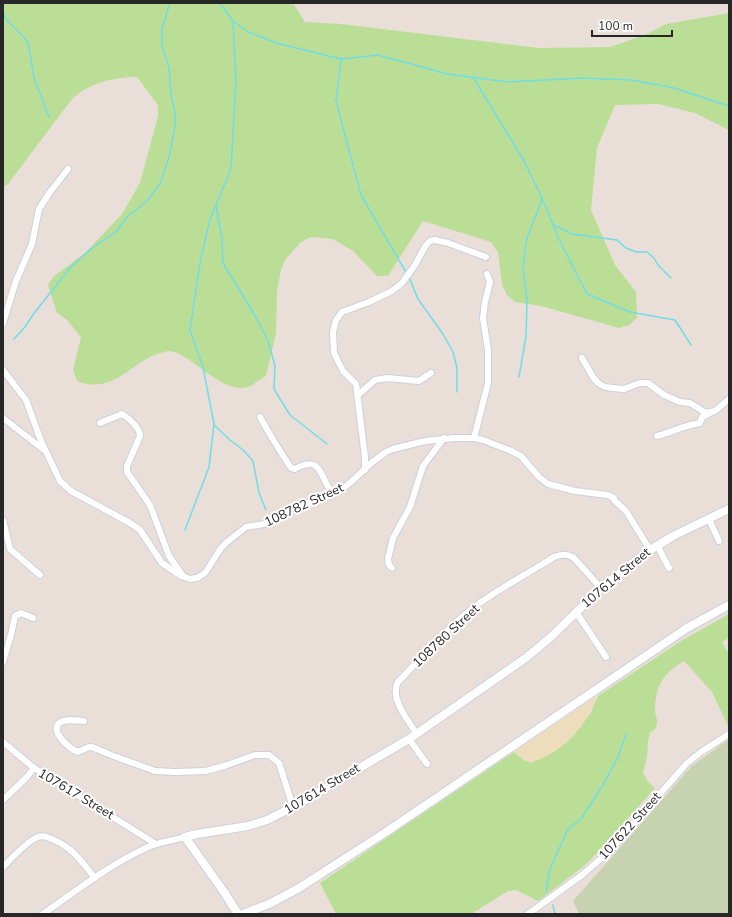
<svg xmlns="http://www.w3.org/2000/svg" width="732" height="917" font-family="'Nunito Sans',sans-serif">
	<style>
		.green { fill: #bbde96 }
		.sand { fill: #eeddbc }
		.cemetery { fill: #c7d2b0 }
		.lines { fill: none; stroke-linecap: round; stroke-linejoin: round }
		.stream { stroke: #6fdde7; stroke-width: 1.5 }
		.street-casing { stroke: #cbd1db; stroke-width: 8 }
		.secondary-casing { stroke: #cbd1db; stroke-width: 10 }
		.street { stroke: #fff; stroke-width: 6 }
		.secondary { stroke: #fff; stroke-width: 8 }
		.labels { text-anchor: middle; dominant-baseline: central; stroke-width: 4; stroke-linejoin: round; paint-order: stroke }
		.street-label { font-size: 13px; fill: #272727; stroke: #fff }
	</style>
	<rect width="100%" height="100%" fill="#e9dfd8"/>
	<g class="green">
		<path d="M3,3H293L305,22L341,24L540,48L610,47L645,35L666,24L729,13V130L695,113L658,104L615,105L597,148L591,210L615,265L636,292L637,318L629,325L619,328L541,306L515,302L507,295L502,285L498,252L491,242L423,221L388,276H377L353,251L333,239L310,237L300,243L285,260L281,270L277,291L276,333L266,376C260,379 254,385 247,387C229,393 203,369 188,359C183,356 176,351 169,351C134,355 117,397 77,381L73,370L81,337L67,320L57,313L48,285L54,276L85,253L122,214L140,183L158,116V105L137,77C114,77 89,83 72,99L8,184L3,187Z"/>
		<path d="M729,614V638L722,642L729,654V728L712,692L684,661C663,673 655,687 655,711C655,715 658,720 657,723C657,728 654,731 650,732L648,742L647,757L643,773L648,782L655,788L597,853L584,866L538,901L516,890L508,891L471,914H336L320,883L514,752L525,761L551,753L566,743L574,735L590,714L598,696L681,641Z"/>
	</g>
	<path class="sand" d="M598,696C584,728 564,752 530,763L514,752Z"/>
	<path class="cemetery" d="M729,739V914H579L573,901L692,766Z"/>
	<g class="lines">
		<g class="stream">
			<path d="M220,3L233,21L248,32L280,44L341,59L378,55L448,74L507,82L581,78L632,80L674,88L729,106"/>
			<path d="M3,11L6,19L28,42L34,78L49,117"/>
			<path d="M341,59L336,101L361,195L407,274"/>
			<path d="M473,77L524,161L542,198L559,239L587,294L630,312L675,320L691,345"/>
			<path d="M216,205L222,239L223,263L253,312L268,341L275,366L274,389L290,415L327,444"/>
			<path d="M554,225L572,234L617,240L626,248L636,252H647L654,258L658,265L671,278"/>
			<path d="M409,277L418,299L443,334L453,352L457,368V392"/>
			<path d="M14,339L24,328L35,312L70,268L92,248L116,232L128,216L147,201L161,182L169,157L175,127V111L171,95L169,68L162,45V28L170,3"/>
			<path d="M519,377L526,336L527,300L523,267L527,238L542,199"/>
			<path d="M214,425L230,440L243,450L253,461L259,493L266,510"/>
			<path d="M185,530L209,467L214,424L203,367L190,330L200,263L210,219L231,169L236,79L233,22"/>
			<path d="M546,891L550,869L568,829L581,819L603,785L618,757L626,734"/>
			<path d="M553,905L555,914"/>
		</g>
		<defs>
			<g id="street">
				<path d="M3,323L16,281L32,244L39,209L50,192L68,169"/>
				<path d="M582,358L593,377L598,383L605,387L613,388L624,389L640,383H648L664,395L680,402L690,403L706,413L715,411L729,399"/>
				<path d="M3,370L26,400L41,441L60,481L71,491L130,523L140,530L162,563L181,576L190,579L197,578L205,573L221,548L227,542L246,527L264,524L273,521L288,509L330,496L340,491L351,482L370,464L386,452L393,449L425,441L454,438H474L483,440L509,450L521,456L539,477L548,484L575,491L608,495L614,498V500L626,511L650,550"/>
				<path d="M358,395L375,380L387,378L419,381L431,373"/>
				<path d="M260,417L272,438L291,468L295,469C323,453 320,480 333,494"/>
				<path d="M3,418L44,450"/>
				<path d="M100,423L122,414C129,418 140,428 140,436L127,466V472L150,505L169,556L183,576"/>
				<path d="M657,436C672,432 685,425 700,423L702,417L710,413"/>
				<path d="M474,438L488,383V350L483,318L485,302L490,282L487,274"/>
				<path d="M365,470V457L356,384L343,371L334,353L333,332L336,320L342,312L369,302L392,291L402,283L415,265L426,245L430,241L435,240L448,243L486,257"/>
				<path d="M709,519L719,541"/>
				<path d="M3,520L10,549L40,575"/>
				<path d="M657,545L669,568"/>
				<path d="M392,568L389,565L388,559L393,538L410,507L423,466L444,438"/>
				<path d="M576,612L606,657"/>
				<path d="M3,662L11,635L15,616L21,613L33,618"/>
				<path d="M84,721C77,721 65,718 59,723C50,732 70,749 78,752L89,747H92L111,755L155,771L175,772L206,771L227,765L255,755H269L279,763L293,807"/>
				<path d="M416,733C408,720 389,697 398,682C421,658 443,632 469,611C495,590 526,575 554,557C561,554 567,553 574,558L601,588"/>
				<path d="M409,739L427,764"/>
				<path d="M3,742L34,768"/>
				<path d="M3,800L26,778L34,768L156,844"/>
				<path d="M3,867C11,859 28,840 38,837C43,835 47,837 52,839C72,847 82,862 95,878"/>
				<path d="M43,914C76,891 109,865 146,848C158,842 172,841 185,837"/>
				<path d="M528,914L582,875L611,850L687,763L701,752L729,734"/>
			</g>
			<g id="secondary">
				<path d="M238,914L224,892L185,837L197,834L248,826L267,820L293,807L409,739L527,657L552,636L601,588L650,550L673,536L729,509"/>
				<path d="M243,914L271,903L299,888L386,832L687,628L729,605"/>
			</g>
		</defs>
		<use href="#street" class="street-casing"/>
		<use href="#secondary" class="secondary-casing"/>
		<use href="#street" class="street"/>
		<use href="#secondary" class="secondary"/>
	</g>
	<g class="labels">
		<g class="street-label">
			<text transform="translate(304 505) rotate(-25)">108782 Street</text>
			<text transform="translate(616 578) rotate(-40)">107614 Street</text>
			<text transform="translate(446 636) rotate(-43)">108780 Street</text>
			<text transform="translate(322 789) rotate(-31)">107614 Street</text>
			<text transform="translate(76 794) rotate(31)">107617 Street</text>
			<text transform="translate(630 826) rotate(-48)">107622 Street</text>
		</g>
	</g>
	<rect width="732" height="917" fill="none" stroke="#272727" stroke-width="8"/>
	<path d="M592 30v6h80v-6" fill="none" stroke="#272727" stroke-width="2"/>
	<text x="598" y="30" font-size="12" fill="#272727" stroke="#ffffff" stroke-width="3" paint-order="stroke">100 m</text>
</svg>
